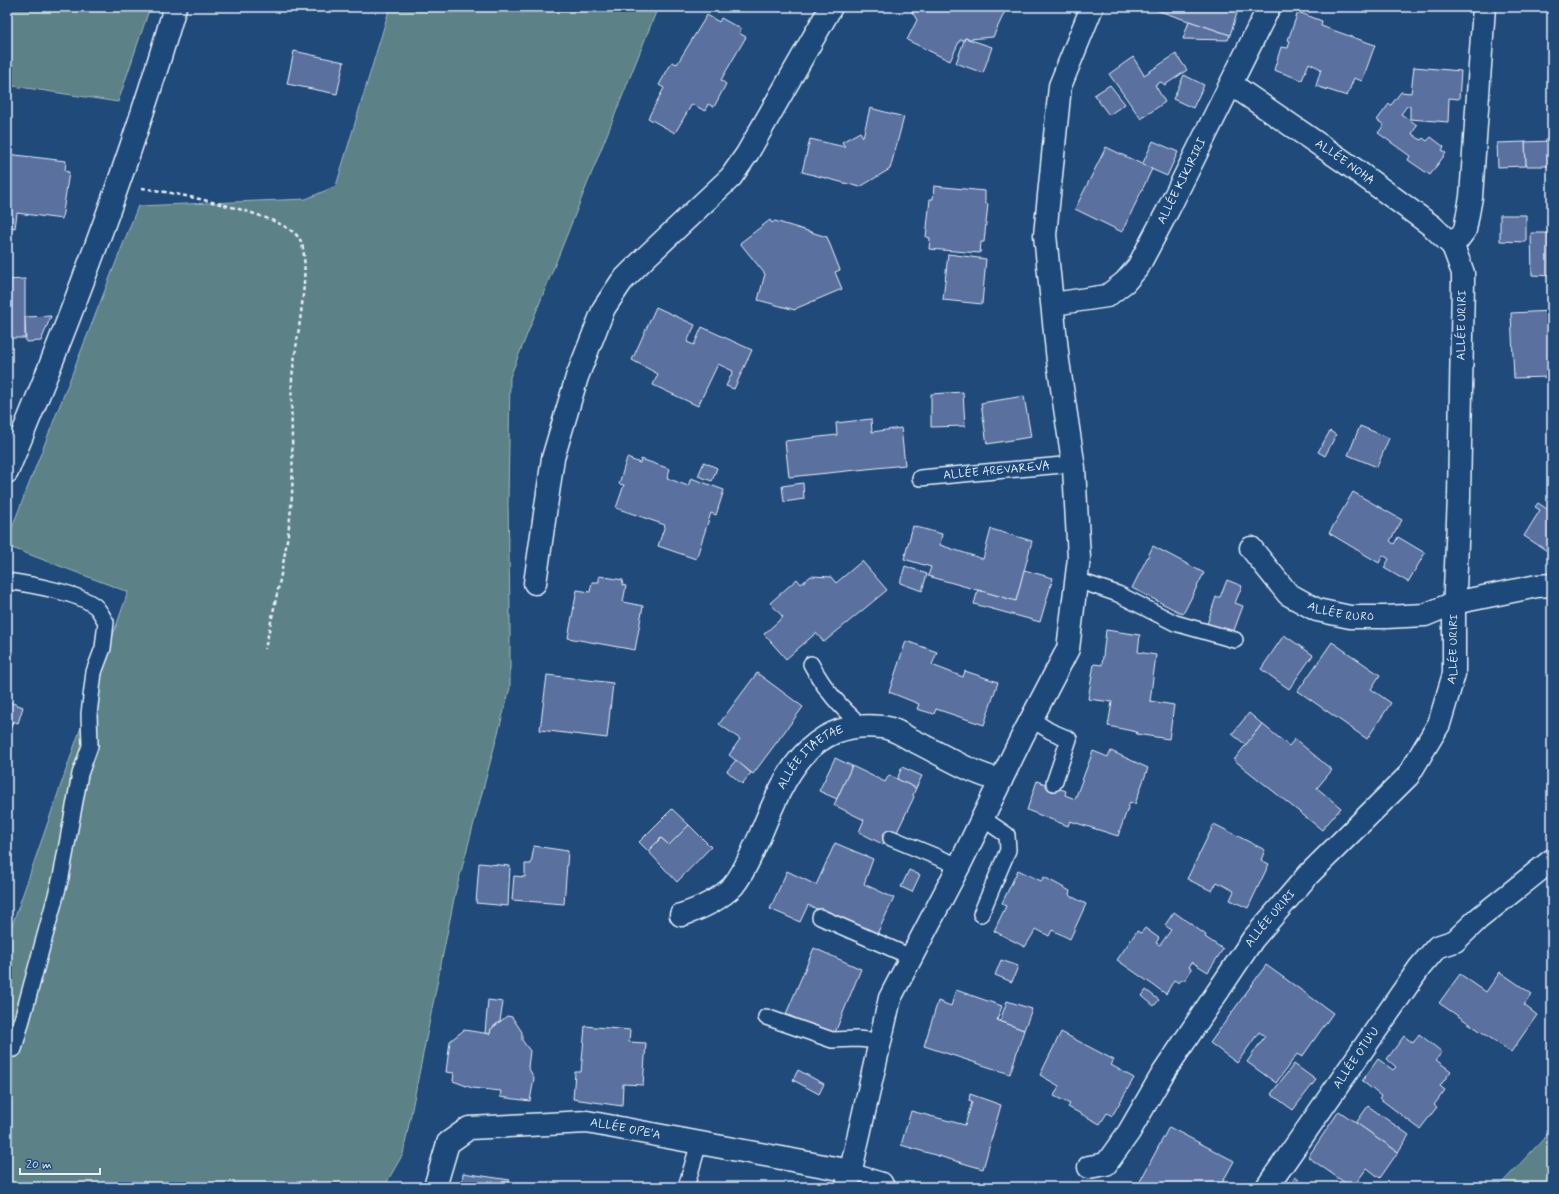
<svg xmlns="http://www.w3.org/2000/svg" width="1559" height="1194" font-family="Mynerve,sans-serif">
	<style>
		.green { fill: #5c8186; stroke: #a2b9bf }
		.building { fill: #5a6f9f; stroke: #e8f1f8 }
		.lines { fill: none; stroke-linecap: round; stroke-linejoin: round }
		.service-casing { stroke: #e8f1f8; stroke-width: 18 }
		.minor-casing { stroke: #e8f1f8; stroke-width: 25 }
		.secondary-casing { stroke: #e8f1f8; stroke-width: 25 }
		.path { stroke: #e8f1f8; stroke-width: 2.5; stroke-dasharray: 4 3; stroke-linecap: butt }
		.service { stroke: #1f4a7a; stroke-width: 15 }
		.minor { stroke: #1f4a7a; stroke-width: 22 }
		.secondary { stroke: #1f4a7a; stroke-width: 22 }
		.labels { text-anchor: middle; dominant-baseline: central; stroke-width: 3; stroke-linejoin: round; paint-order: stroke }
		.street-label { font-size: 12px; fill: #e8f1f8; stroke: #1f4a7a }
	</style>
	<rect width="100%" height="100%" fill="#1f4a7a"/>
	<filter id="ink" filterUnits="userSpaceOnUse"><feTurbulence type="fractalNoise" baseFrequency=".025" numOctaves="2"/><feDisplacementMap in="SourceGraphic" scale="8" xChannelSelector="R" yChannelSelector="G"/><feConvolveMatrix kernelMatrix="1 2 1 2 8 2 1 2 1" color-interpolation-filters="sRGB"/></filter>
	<g filter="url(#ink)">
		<g class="green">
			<path d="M7,7H150L118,102L7,85Z"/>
			<path d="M390,7H658L510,377L508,504L510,608V688L455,894L403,1154L384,1187H7V940L128,592L7,546V540L138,206L306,199L336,186Z"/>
			<path d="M1552,1130V1187H1498Z"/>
		</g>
		<g class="building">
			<path d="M909,7H1007L993,37L969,39L965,38L964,40H960L950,61L907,40L917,20Z"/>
			<path d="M1154,7H1239L1230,35L1153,9Z"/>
			<path d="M1298,12L1322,21L1321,26L1375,45L1362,81L1354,78L1347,96L1316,86L1321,69L1309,63L1302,80L1274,70L1281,47L1288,48L1290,41L1288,40Z"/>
			<path d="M707,15L719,22L721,18L741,29L739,33L746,37L721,80L726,84L714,107L708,104L705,111L692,104L675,133L648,118L664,88L659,85L672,62L677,64Z"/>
			<path d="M1189,21L1230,35L1228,40L1183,39Z"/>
			<path d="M965,38L992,47L983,73L956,63Z"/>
			<path d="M294,51L344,62L337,94L287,84Z"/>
			<path d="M1176,54L1187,70L1165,85L1161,82L1155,85L1165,102L1141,119L1109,74L1133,57L1144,75Z"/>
			<path d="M1414,67L1461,71L1459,99L1449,98L1448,122L1410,119V106H1407L1401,114L1417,125L1412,134L1421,140L1423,138L1427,141L1431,137L1444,147L1442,150L1446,153L1430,175L1408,160L1410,156L1378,133L1384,125L1377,120L1389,104L1391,105L1401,92L1411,93Z"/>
			<path d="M1184,75L1204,85L1193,108L1173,99Z"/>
			<path d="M1110,85L1125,104L1109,115L1094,95Z"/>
			<path d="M870,108L904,117L890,169L860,187L802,172L810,139L845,147L842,142L860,132L863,137Z"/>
			<path d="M1153,141L1178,152L1167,176L1142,165Z"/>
			<path d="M1552,141V166H1526L1525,142Z"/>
			<path d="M1525,142L1526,166L1498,167L1497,143Z"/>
			<path d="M1106,147L1152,169L1122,232L1075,209Z"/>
			<path d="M7,154L66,161L65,171L69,172L62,219L17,213L15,228L7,227Z"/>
			<path d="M934,186L985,191V203L988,204L984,242H981L980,253L929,249L930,238L926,237L930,199H933Z"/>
			<path d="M1500,215H1526V242L1500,241Z"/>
			<path d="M770,220L772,223L775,221L827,237L840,270L835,272L842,289L797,308L795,310L758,300L765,274L740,243Z"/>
			<path d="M1531,233H1552V276L1532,275Z"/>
			<path d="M948,254L986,259L982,304L943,300Z"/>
			<path d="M25,279V338H7V280Z"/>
			<path d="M656,307L695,325L687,342L694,345L702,327L752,350L734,389L726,386L733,371L718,364L698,406L653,385L658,374L632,360Z"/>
			<path d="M1552,311V365H1549V377L1514,378L1511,313Z"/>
			<path d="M51,316L41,341L26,342L25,317Z"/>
			<path d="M963,392L965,426L931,427V394Z"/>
			<path d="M1024,396L1031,437L987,444L981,403Z"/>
			<path d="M871,419L872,432L901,428L905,465L789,477L785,441L837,435L836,423Z"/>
			<path d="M1360,426L1389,438L1377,467L1348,455Z"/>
			<path d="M1330,431L1336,435L1325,456L1318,452Z"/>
			<path d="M627,458L640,463L641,459L670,469L667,478L688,486L691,478L724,490L716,515L711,513L696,559L658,546L665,525L616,508L624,485L619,484Z"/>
			<path d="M704,462L717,468L712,481L698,476Z"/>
			<path d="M803,483L804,499L784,502L782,486Z"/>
			<path d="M1353,492L1402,520L1390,541L1394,544L1398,537L1425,553L1408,582L1384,568L1389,559L1383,555L1379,563L1329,533Z"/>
			<path d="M1538,503L1550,511L1552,509V554L1524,536L1540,510L1535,507Z"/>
			<path d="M913,526L942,534L940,545L983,559L991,529L1032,541L1016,601L928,576L931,567L904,559Z"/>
			<path d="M1153,546L1204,573L1183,614L1132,588Z"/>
			<path d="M862,561L887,590L824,642L816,633L786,659L764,634L783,617L770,603L797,579L801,584L811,576L831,577L836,583Z"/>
			<path d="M905,566L927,574L922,591L900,583Z"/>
			<path d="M1024,570L1053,578L1040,622L974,604L978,590L1016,601Z"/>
			<path d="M599,576L623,580L622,585L626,586L623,602L643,606L635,650L568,638L577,590L590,592L592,582H599Z"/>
			<path d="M1227,580L1242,586L1235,603L1243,606L1233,633L1207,624L1216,597H1220Z"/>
			<path d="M1106,630L1140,635L1138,652L1156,655L1150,701L1174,705L1169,739L1136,734L1137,732L1108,726L1112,702L1088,699L1094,664L1102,665Z"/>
			<path d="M1284,635L1313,655L1289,689L1261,669Z"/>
			<path d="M906,641L937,652L932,665L963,677L965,671L998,682L984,725L936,709L934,714L917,709L919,704L889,692Z"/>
			<path d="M1332,642L1380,675L1371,689L1391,703L1367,739L1298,691Z"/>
			<path d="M757,673L803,707L753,774L729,755L740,739L719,724Z"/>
			<path d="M547,675L613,683L607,738L540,730Z"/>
			<path d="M7,701L23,707L18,723L13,721L7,740Z"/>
			<path d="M1249,713L1262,724L1246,745L1232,734Z"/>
			<path d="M1262,724L1289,746L1295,739L1332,770L1317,788L1341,808L1322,830L1234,760Z"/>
			<path d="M1093,751L1108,757L1111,751L1148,768L1135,804L1130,802L1118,836L1070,821L1068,826L1027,810L1037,781L1066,791L1065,795L1075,799Z"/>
			<path d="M835,758L852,766L837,799L819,791Z"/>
			<path d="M736,760L751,773L742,784L727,771Z"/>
			<path d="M852,766L885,782L889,775L916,788L913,795L914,797L896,834L891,832L884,845L859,832L864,820L834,805Z"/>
			<path d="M902,767L922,776L916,788L897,779Z"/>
			<path d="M672,809L689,825L669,845L661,838L648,851L639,842Z"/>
			<path d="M1214,824L1265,850L1261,860L1269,864L1248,908L1230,900L1234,891L1217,882L1212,891L1187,879Z"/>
			<path d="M689,825L711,847L677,882L648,851L661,838L669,845Z"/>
			<path d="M835,843L873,859L864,884L894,898L876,936L808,905L800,922L770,909L787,871L816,885Z"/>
			<path d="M534,846L568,851L564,904L512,900L514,876L525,877V864H531Z"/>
			<path d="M479,863L510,866L508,906L476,903Z"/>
			<path d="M909,870L920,875L912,892L901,887Z"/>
			<path d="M1018,870L1041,881L1044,877L1070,891L1069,895L1086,904L1070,939L1052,930L1049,936L1036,929L1025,947L994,931L1006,906L1002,903Z"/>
			<path d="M1174,912L1206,935L1205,937L1223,949L1208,972L1192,962L1189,967L1192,969L1184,981L1182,979L1179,983L1174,980L1166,994L1117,960L1137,931L1141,933L1145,928L1159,938L1156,943L1160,945L1171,930L1165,925Z"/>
			<path d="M814,948L861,969L834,1035L786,1014Z"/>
			<path d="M1001,960L1018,966L1012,982L995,975Z"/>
			<path d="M1266,965L1333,1013L1302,1057L1297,1054L1276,1083L1247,1062L1265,1036L1259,1032L1237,1063L1210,1043Z"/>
			<path d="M1500,972L1532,994L1524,1005L1537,1015L1511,1052L1439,1003L1460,974L1486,992Z"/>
			<path d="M956,990L1002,1006L997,1020L1024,1030L1010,1074L924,1046L938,1001L951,1006Z"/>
			<path d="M1146,990L1159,1000L1154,1006L1142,996Z"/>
			<path d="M488,1000L503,1002L500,1021L491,1029L490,1034L485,1033Z"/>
			<path d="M1007,1001L1032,1009L1024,1030L1000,1021Z"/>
			<path d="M507,1016L512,1017L522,1032V1040L530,1051L528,1067L534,1078L530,1101L500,1097L501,1091L472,1088L453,1081L454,1073L446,1072L450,1041L464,1030L490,1034L491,1029Z"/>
			<path d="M585,1026L630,1030L629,1042L646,1043L643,1085L623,1084L622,1106L573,1099L575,1072H581Z"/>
			<path d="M1061,1032L1114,1060L1111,1065L1134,1078L1112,1116L1107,1113L1100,1124L1068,1107L1070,1104L1054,1096L1059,1086L1040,1075Z"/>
			<path d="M1419,1034L1442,1052L1436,1060L1451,1071L1440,1086L1445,1090L1434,1105L1437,1107L1420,1129L1379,1098L1381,1096L1362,1081L1378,1059L1393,1070L1396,1067L1387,1059L1404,1036L1413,1043Z"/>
			<path d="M1294,1064L1316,1080L1293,1110L1271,1094Z"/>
			<path d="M798,1070L824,1084L819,1094L793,1080Z"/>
			<path d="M970,1094L1001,1105L983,1169L901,1145L911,1111L965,1125L972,1102L969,1101Z"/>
			<path d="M1368,1106L1409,1135L1398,1152L1356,1123Z"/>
			<path d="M1339,1111L1398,1152L1380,1178L1367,1168L1353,1187H1351L1308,1157Z"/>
			<path d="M1169,1127L1234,1161L1220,1187H1137Z"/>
			<path d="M463,1173L510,1180L509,1187H462Z"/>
			<path d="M1295,1177L1308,1187H1288Z"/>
		</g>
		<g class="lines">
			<defs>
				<g id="service">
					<path id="s1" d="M920,478L1073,464"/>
					<path d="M1077,580L1118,594L1175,623L1235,640"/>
					<path d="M7,581C28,584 81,593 96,607C100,611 103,618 106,622L103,648L94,672L89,714L90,746L80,774L61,877L14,1049"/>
					<path d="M811,664C825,690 840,707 862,726"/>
					<path d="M1031,719L1050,731L1069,739L1054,783"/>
					<path d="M891,838L959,866"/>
					<path d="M981,914L1008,850L1007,835L982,818"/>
					<path d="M820,917L911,957"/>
					<path d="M766,1017L832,1040L857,1039L880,1041"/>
					<path d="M851,1171L884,1181L887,1187"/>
					<path d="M686,1187L699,1143"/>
				</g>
				<g id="minor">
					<path id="s2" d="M1231,84L1346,163L1432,226L1453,246"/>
					<path id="s3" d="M1053,304L1107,296L1125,282L1138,267L1168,210L1269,7"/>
					<path d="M7,472C70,320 129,166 175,7"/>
					<path id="s4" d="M1251,548L1288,594L1317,610L1350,617H1386L1425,615L1454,603L1537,586L1552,585"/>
					<path d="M535,583L553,458L577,377L604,308L622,281L646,257L731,177L747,154L831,7"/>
					<path id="s5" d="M681,915C700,909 718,901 733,886C745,872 751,854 759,838C783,780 807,718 882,727C893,728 901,734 910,739C936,751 973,775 1001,780"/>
					<path id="s6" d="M1089,1167L1106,1164L1129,1132L1162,1075L1253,939L1308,875L1408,776L1439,724L1454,674V612L1459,497L1463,282V273L1453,246L1465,230L1471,197L1484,7"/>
					<path id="s7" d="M435,1187L448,1143L469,1128L587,1122L851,1171"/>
					<path id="s8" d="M1267,1187L1420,967L1437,947L1455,941L1478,919L1552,860"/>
				</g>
				<path id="secondary" d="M847,1187L890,998L961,862L1022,737L1068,649L1079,558L1074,468L1058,361L1045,235L1060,86L1092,7"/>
			</defs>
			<use href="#service" class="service-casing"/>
			<use href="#minor" class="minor-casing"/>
			<use href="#secondary" class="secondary-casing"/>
			<path class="path" d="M142,188C174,193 282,213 299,238C314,260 294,350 292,379C290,417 294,456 292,494C289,546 276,598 265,649"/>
			<use href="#service" class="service"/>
			<use href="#minor" class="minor"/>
			<use href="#secondary" class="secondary"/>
		</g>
	</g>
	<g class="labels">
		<g class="street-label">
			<text stroke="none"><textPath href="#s2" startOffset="138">ALLÉE NOHA</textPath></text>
			<text stroke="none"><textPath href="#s3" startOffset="194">ALLÉE KIKIRIRI</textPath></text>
			<text stroke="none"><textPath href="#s6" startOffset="973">ALLÉE URIRI</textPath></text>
			<text stroke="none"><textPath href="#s1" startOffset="77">ALLÉE AREVAREVA</textPath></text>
			<text stroke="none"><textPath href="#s4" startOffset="116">ALLÉE RURO</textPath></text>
			<text stroke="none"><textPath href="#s6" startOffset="649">ALLÉE URIRI</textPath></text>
			<text stroke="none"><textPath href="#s5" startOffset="213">ALLÉE ITAETAE</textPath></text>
			<text stroke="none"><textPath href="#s6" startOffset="313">ALLÉE URIRI</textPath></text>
			<text stroke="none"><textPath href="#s8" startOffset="157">ALLÉE OTU'U</textPath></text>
			<text stroke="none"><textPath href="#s7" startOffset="229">ALLÉE OPE'A</textPath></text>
		</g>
	</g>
	<rect width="1559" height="1194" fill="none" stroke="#1f4a7a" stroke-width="24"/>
	<rect x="12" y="12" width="1535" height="1170" fill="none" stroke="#e8f1f8" stroke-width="1.5" filter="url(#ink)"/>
	<path d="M20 1168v6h80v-6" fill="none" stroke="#e8f1f8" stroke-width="2"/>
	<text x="26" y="1168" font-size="12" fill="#e8f1f8" stroke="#1f4a7a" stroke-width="3" paint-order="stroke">20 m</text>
</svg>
